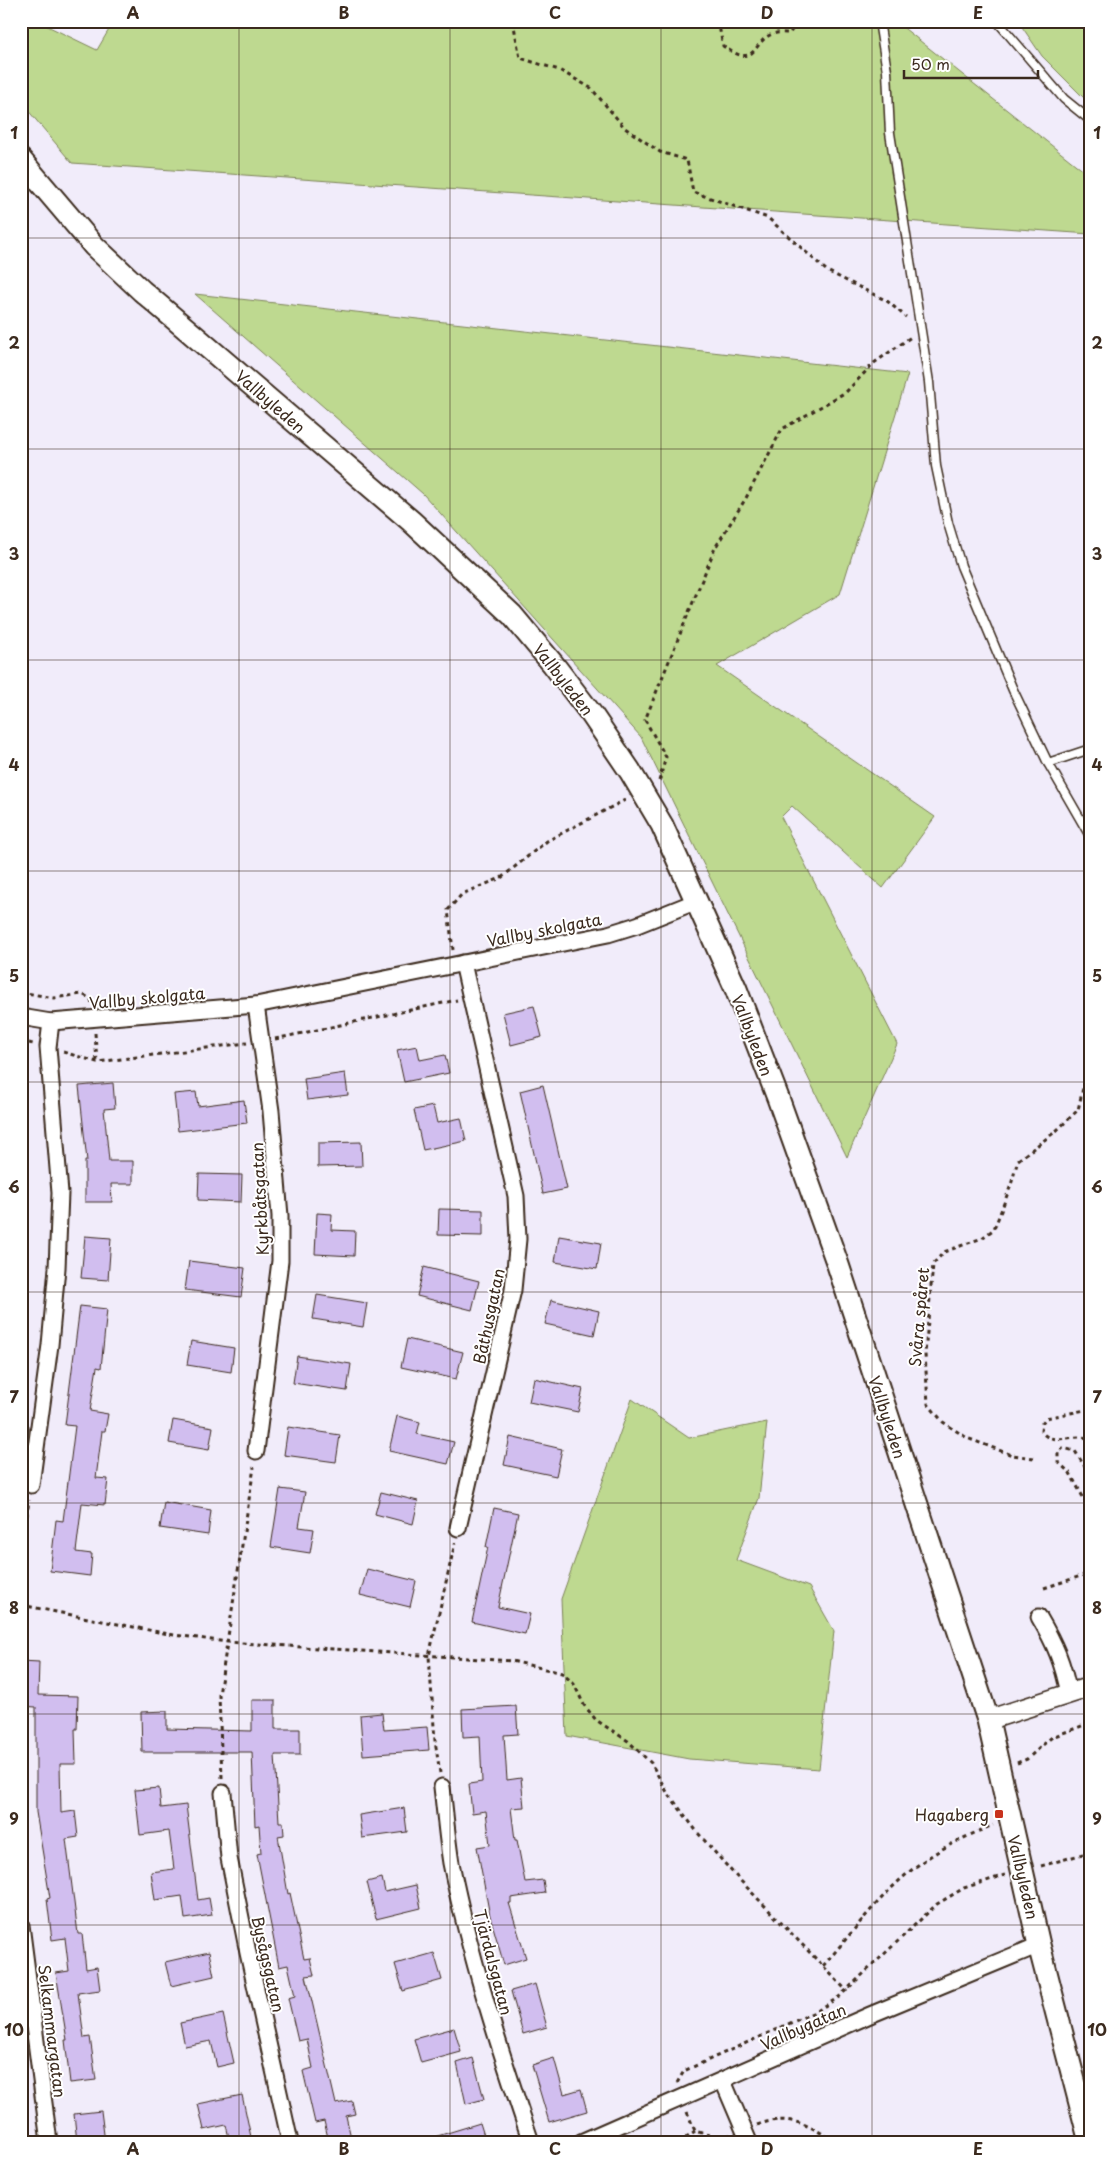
<svg xmlns="http://www.w3.org/2000/svg" width="1111" height="2163" font-family="'Playpen Sans',sans-serif">
	<style>
		.green { fill: #bed990; stroke: #7c8257 }
		.building { fill: #d1beef; stroke: #3b2a1e }
		.lines { fill: none; stroke-linecap: round; stroke-linejoin: round }
		.service-casing { stroke: #3b2a1e; stroke-width: 11 }
		.minor-casing { stroke: #3b2a1e; stroke-width: 19 }
		.tertiary-casing { stroke: #3b2a1e; stroke-width: 22 }
		.secondary-casing { stroke: #3b2a1e; stroke-width: 25 }
		.path { stroke: #3b2a1e; stroke-width: 3; stroke-dasharray: 4 4; stroke-linecap: butt }
		.service { stroke: #fff; stroke-width: 8 }
		.minor { stroke: #fff; stroke-width: 15 }
		.tertiary { stroke: #fff; stroke-width: 19 }
		.secondary { stroke: #fff; stroke-width: 21 }
		.grid { fill: none; stroke: #3b2a1e; stroke-width: 1; stroke-opacity: 0.55 }
		.poi-dot { fill: #c8321e; stroke: #fff; stroke-width: 2 }
		.labels { text-anchor: middle; dominant-baseline: central; stroke-width: 4; stroke-linejoin: round; paint-order: stroke }
		.street-label { font-size: 16px; fill: #3b2a1e; stroke: #fff }
		.poi-label { font-size: 16px; fill: #3b2a1e; stroke: #fff; text-anchor: end }
		.neatline { fill: none; stroke: #3b2a1e; stroke-width: 2 }
		.grid-label { font-size: 16px; text-anchor: middle; font-weight: bold; fill: #3b2a1e }
	</style>
	<rect width="100%" height="100%" fill="#f1ecfa"/>
	<filter id="ink" filterUnits="userSpaceOnUse"><feTurbulence type="fractalNoise" baseFrequency=".02" numOctaves="2"/><feDisplacementMap in="SourceGraphic" scale="10" xChannelSelector="R" yChannelSelector="G"/><feConvolveMatrix kernelMatrix="1 2 1 2 8 2 1 2 1" color-interpolation-filters="sRGB"/></filter>
	<g filter="url(#ink)">
		<g class="green">
			<path d="M21,21H37L97,50L114,21H895L1090,176V234L72,163L21,102Z"/>
			<path d="M1018,21H1090V104L1042,56Z"/>
			<path d="M195,294L908,374L840,594L717,666L935,817L883,888L792,806L781,817L897,1044L847,1157L641,737L423,494Z"/>
			<path d="M632,1399L689,1438L767,1422L759,1498L736,1560L809,1587L834,1631L819,1769L689,1759L567,1736L561,1599Z"/>
		</g>
		<g class="building">
			<path d="M534,1006L542,1037L511,1045L503,1013Z"/>
			<path d="M417,1046L420,1060L445,1055L449,1073L404,1082L397,1050Z"/>
			<path d="M345,1073L348,1095L307,1100L304,1079Z"/>
			<path d="M113,1083L115,1108L104,1109L109,1161H133V1184H111L112,1202H85V1161H87L79,1086Z"/>
			<path d="M543,1085L567,1189L543,1194L520,1091Z"/>
			<path d="M196,1092L198,1106L244,1100L247,1123L178,1131L174,1094Z"/>
			<path d="M433,1106L437,1123L461,1118L466,1141L423,1150L414,1110Z"/>
			<path d="M361,1142L362,1166L318,1167V1143Z"/>
			<path d="M199,1174L242,1175L241,1202L198,1200Z"/>
			<path d="M439,1209L483,1210V1236L438,1235Z"/>
			<path d="M317,1213L332,1214L331,1230L355,1231L354,1256L315,1254Z"/>
			<path d="M85,1236L111,1238L108,1280L81,1278Z"/>
			<path d="M559,1236L601,1243L597,1269L555,1262Z"/>
			<path d="M189,1261L245,1268L241,1297L185,1290Z"/>
			<path d="M424,1267L479,1281L472,1310L417,1296Z"/>
			<path d="M317,1295L367,1303L363,1327L313,1319Z"/>
			<path d="M551,1300L599,1311L594,1335L545,1324Z"/>
			<path d="M80,1306L107,1309L101,1368L97,1367L90,1411L108,1414L105,1431H102L96,1478L108,1479L105,1505L82,1503L76,1552L92,1554L90,1576L50,1571L56,1520L63,1521L75,1426L65,1425Z"/>
			<path d="M407,1339L463,1352L456,1379L401,1367Z"/>
			<path d="M191,1341L234,1348L231,1372L187,1365Z"/>
			<path d="M297,1356L351,1364L347,1391L293,1383Z"/>
			<path d="M534,1378L583,1389L578,1412L529,1402Z"/>
			<path d="M397,1416L420,1422L417,1434L454,1442L448,1464L389,1451Z"/>
			<path d="M173,1420L213,1427L209,1450L169,1443Z"/>
			<path d="M288,1427L340,1435L336,1462L284,1455Z"/>
			<path d="M510,1437L562,1449L556,1476L504,1465Z"/>
			<path d="M280,1489L305,1492L299,1527L314,1529L310,1553L271,1547Z"/>
			<path d="M381,1492L418,1501L413,1524L375,1514Z"/>
			<path d="M164,1502L211,1510L208,1535L160,1528Z"/>
			<path d="M494,1508L518,1513L498,1607L530,1614L525,1634L472,1622L488,1547H486Z"/>
			<path d="M367,1569L416,1581L410,1607L360,1595Z"/>
			<path d="M21,1661L39,1662L38,1695L78,1696L77,1729H75L76,1764H60L61,1813L75,1811L78,1837L66,1839L78,1934H82L86,1969L97,1967L100,1990L78,1993L84,2038L90,2037L96,2080L70,2083L65,2040H67L56,1973L69,1971L65,1938L52,1940L47,1899L50,1898L36,1812V1707L21,1706Z"/>
			<path d="M252,1700H275V1729H300V1755H275L279,1822H283L284,1835L278,1836L288,1894L290,1893L304,1959L310,1958L314,1975L306,1976L336,2104L352,2101L355,2114L346,2116L352,2142H329L324,2121L315,2123L303,2071L313,2068L307,2039L298,2041L288,1998L295,1996L288,1965L279,1967L257,1854L261,1853L259,1825L255,1826L252,1752H142L141,1712L167,1711V1729L252,1731Z"/>
			<path d="M516,1706L518,1734L504,1735L507,1780L521,1778L524,1807L511,1808L515,1840H517L525,1882L543,1880L545,1893L511,1898V1903H509L526,1958L504,1965L490,1916L477,1847L490,1845L486,1811L472,1813L469,1784L482,1782L480,1736L463,1737L462,1709Z"/>
			<path d="M382,1713L384,1730L427,1727L429,1750L363,1755L360,1715Z"/>
			<path d="M159,1788L161,1808L186,1805L198,1900L209,1898L212,1915L185,1919L182,1896L155,1900L151,1872L174,1869L169,1831L140,1835L135,1790Z"/>
			<path d="M404,1808L407,1832L362,1838L359,1815Z"/>
			<path d="M382,1878L385,1892L416,1885L421,1908L376,1919L367,1882Z"/>
			<path d="M209,1952L214,1976L171,1986L165,1962Z"/>
			<path d="M434,1953L442,1980L403,1991L395,1964Z"/>
			<path d="M535,1984L547,2027L523,2034L511,1991Z"/>
			<path d="M223,2014L234,2063L217,2067L211,2041L185,2046L180,2023Z"/>
			<path d="M454,2028L461,2052L421,2063L414,2039Z"/>
			<path d="M473,2058L484,2099L466,2104L457,2063Z"/>
			<path d="M554,2058L564,2094L581,2089L587,2111L549,2122L532,2065Z"/>
			<path d="M242,2095L251,2137L230,2142L226,2125L204,2130L198,2104Z"/>
			<path d="M101,2111L105,2142H77L74,2114Z"/>
			<path d="M480,2123L486,2142H431V2138Z"/>
		</g>
		<g class="lines">
			<defs>
				<g id="service">
					<path d="M879,21L887,71L890,133L929,382L936,466L948,523L961,566L1013,690L1048,763L1090,836"/>
					<path d="M997,21L1064,99L1090,120"/>
					<path d="M1048,763L1090,749"/>
				</g>
				<g id="minor">
					<path d="M256,1005L271,1111L280,1216V1261L256,1451"/>
					<path d="M21,1017L51,1022L256,1005L608,934L637,925L697,901"/>
					<path d="M31,1485L50,1345L57,1268L60,1193L48,1047L51,1022"/>
					<path d="M458,1528L513,1290L518,1239L516,1196L463,963"/>
					<path d="M1039,1617C1055,1644 1063,1663 1069,1694"/>
					<path d="M442,1787C445,1812 447,1838 451,1863C470,1958 500,2050 531,2142"/>
					<path d="M223,1793L229,1858L248,1953L290,2142"/>
					<path d="M21,1925L49,2142"/>
					<path d="M723,2081L749,2142"/>
					<path d="M581,2142L870,2015L1039,1945"/>
				</g>
				<path id="tertiary" d="M988,1720L1090,1687"/>
				<path id="secondary" d="M21,160L94,246L142,291L411,521L512,615L553,664L592,715L630,771L662,825L736,989L778,1098L838,1265L988,1720L1039,1945L1090,2142"/>
			</defs>
			<use href="#service" class="service-casing"/>
			<use href="#minor" class="minor-casing"/>
			<use href="#tertiary" class="tertiary-casing"/>
			<use href="#secondary" class="secondary-casing"/>
			<g class="path">
				<path d="M513,21L520,58L559,70L591,88L625,128L660,152L687,160L693,192L768,218L827,271L887,301L906,317"/>
				<path d="M718,21L723,46C758,71 752,40 773,34C778,32 785,33 790,33L797,21"/>
				<path d="M659,781L666,757L645,720L715,548L746,498L782,429L846,392L874,363L911,337"/>
				<path d="M453,950L448,910L462,894L501,878L547,841L625,800"/>
				<path d="M21,992L54,998L82,994L91,999L92,1004"/>
				<path d="M95,1033L97,1062"/>
				<path d="M275,1039L457,1000"/>
				<path d="M21,1041L33,1044"/>
				<path d="M63,1052L97,1062L247,1043"/>
				<path d="M1090,1409L1046,1418L1042,1423L1041,1431C1051,1447 1075,1432 1090,1439"/>
				<path d="M1034,1458L1012,1455L967,1438L943,1422L928,1404L925,1354L933,1264L944,1252L982,1238L994,1229L1011,1185L1018,1160L1055,1132L1078,1110L1090,1057"/>
				<path d="M1090,1475L1075,1451L1063,1448L1058,1453V1462L1070,1473L1090,1510"/>
				<path d="M21,1556L29,1500"/>
				<path d="M1044,1588L1090,1573"/>
				<path d="M21,1605L174,1635L228,1642L512,1661L562,1673L574,1684L584,1705L596,1720L628,1741L651,1763L667,1792L698,1833L734,1874L847,1991"/>
				<path d="M1017,1763L1027,1759L1052,1737L1090,1723"/>
				<path d="M440,1773L435,1741L429,1656L455,1543"/>
				<path d="M222,1778L219,1695L254,1467"/>
				<path d="M1041,1866L1090,1852"/>
				<path d="M823,1966C853,1932 881,1893 918,1865C940,1848 967,1836 993,1825"/>
				<path d="M677,2083L684,2071L817,2011L839,1997L937,1904L964,1888L1005,1875"/>
				<path d="M687,2112L695,2131L719,2138L730,2135"/>
				<path d="M757,2125C788,2113 810,2125 835,2142"/>
				<path d="M679,2142L695,2131"/>
			</g>
			<use href="#service" class="service"/>
			<use href="#minor" class="minor"/>
			<use href="#tertiary" class="tertiary"/>
			<use href="#secondary" class="secondary"/>
		</g>
	</g>
	<path class="grid" d="M239,21V2142M450,21V2142M661,21V2142M872,21V2142M21,238H1090M21,449H1090M21,660H1090M21,871H1090M21,1082H1090M21,1292H1090M21,1503H1090M21,1714H1090M21,1925H1090"/>
	<rect class="poi-dot" x="994" y="1809" width="10" height="10" rx="2.5"/>
	<g class="labels">
		<g class="street-label">
			<text transform="translate(271 401) rotate(41)">Vallbyleden</text>
			<text transform="translate(564 679) rotate(52)">Vallbyleden</text>
			<text transform="translate(544 929) rotate(-11)">Vallby skolgata</text>
			<text transform="translate(147 997) rotate(-5)">Vallby skolgata</text>
			<text transform="translate(753 1035) rotate(69)">Vallbyleden</text>
			<text transform="translate(259 1199) rotate(-93)">Kyrkbåtsgatan</text>
			<text transform="translate(488 1316) rotate(-78)">Båthusgatan</text>
			<text transform="translate(918 1317) rotate(-85)">Svåra spåret</text>
			<text transform="translate(888 1417) rotate(72)">Vallbyleden</text>
			<text transform="translate(1024 1877) rotate(77)">Vallbyleden</text>
			<text transform="translate(494 1962) rotate(75)">Tjärdalsgatan</text>
			<text transform="translate(269 1964) rotate(77)">Bysågsgatan</text>
			<text transform="translate(803 2026) rotate(-24)">Vallbygatan</text>
			<text transform="translate(53 2031) rotate(83)">Selkammargatan</text>
		</g>
		<g class="poi-label">
			<text x="989" y="1814">Hagaberg</text>
		</g>
	</g>
	<rect width="1111" height="2163" fill="none" stroke="#fff" stroke-width="55"/>
	<path d="M904 70v8h134v-8" fill="none" stroke="#3b2a1e" stroke-width="2.5"/>
	<text x="911" y="70" font-size="15" fill="#3b2a1e" stroke="#ffffff" stroke-width="4" paint-order="stroke">50 m</text>
	<rect x="28" y="28" width="1056" height="2108" class="neatline"/>
	<g class="grid-label">
		<text x="133" y="19">A</text>
		<text x="344" y="19">B</text>
		<text x="555" y="19">C</text>
		<text x="767" y="19">D</text>
		<text x="978" y="19">E</text>
		<text x="14" y="139">1</text>
		<text x="1097" y="139">1</text>
		<text x="14" y="349">2</text>
		<text x="1097" y="349">2</text>
		<text x="14" y="560">3</text>
		<text x="1097" y="560">3</text>
		<text x="14" y="771">4</text>
		<text x="1097" y="771">4</text>
		<text x="14" y="982">5</text>
		<text x="1097" y="982">5</text>
		<text x="14" y="1193">6</text>
		<text x="1097" y="1193">6</text>
		<text x="14" y="1403">7</text>
		<text x="1097" y="1403">7</text>
		<text x="14" y="1614">8</text>
		<text x="1097" y="1614">8</text>
		<text x="14" y="1825">9</text>
		<text x="1097" y="1825">9</text>
		<text x="14" y="2036">10</text>
		<text x="1097" y="2036">10</text>
		<text x="133" y="2155">A</text>
		<text x="344" y="2155">B</text>
		<text x="555" y="2155">C</text>
		<text x="767" y="2155">D</text>
		<text x="978" y="2155">E</text>
	</g>
</svg>
